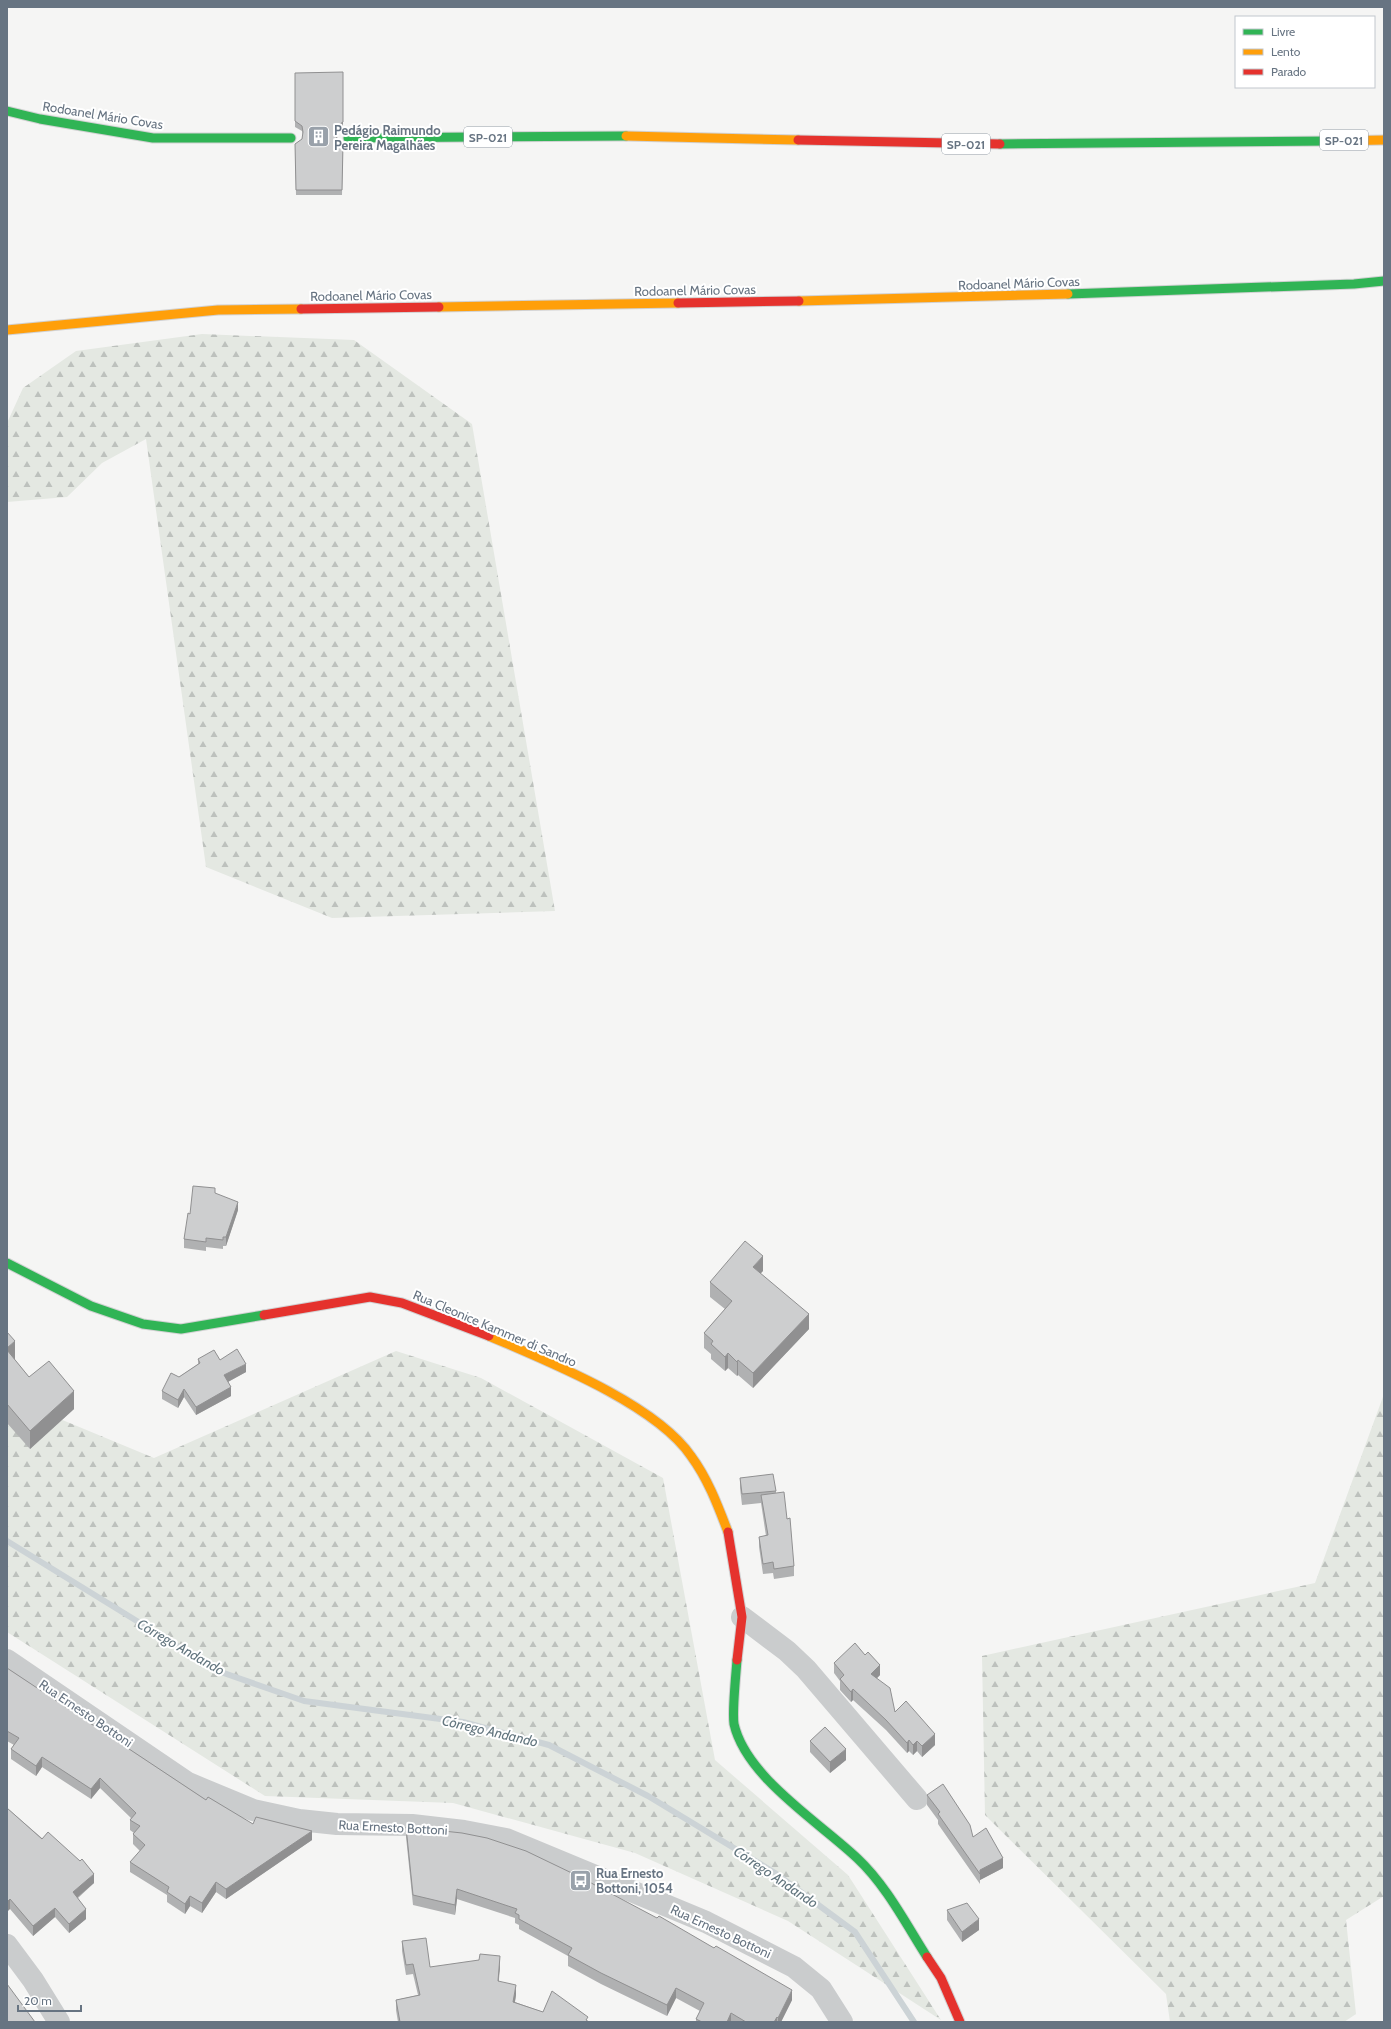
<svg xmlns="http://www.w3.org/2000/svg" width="1391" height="2029" font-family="Cabin,sans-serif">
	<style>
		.forest { fill: url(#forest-firs) }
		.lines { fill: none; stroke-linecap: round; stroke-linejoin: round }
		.stream { stroke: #ccd3d6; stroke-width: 6 }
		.fast-casing { stroke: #d1d1d2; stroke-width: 11 }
		.slow-casing { stroke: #d1d1d2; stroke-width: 11 }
		.jam-casing { stroke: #d1d1d2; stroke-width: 11 }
		.street { stroke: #cacccd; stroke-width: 22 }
		.fast { stroke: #30b455; stroke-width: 9 }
		.slow { stroke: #ff9f0a; stroke-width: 9 }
		.jam { stroke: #e5322d; stroke-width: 9 }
		.wall { fill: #b0b1b2 }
		.shaded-wall { fill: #909091 }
		.building { fill: #cdcecf; stroke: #909091 }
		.labels { text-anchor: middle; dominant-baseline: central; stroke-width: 4; stroke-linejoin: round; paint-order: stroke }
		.shield { fill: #fff; stroke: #959ea8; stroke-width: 1 }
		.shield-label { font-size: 12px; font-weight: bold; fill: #677482 }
		.street-label { font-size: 13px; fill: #677482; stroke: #fff }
		.poi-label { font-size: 13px; font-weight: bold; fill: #677482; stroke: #fff; text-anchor: start }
		.water-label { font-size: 14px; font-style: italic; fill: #63767f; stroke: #fff }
	</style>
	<defs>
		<pattern id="forest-firs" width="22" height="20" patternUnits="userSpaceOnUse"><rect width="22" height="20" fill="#e4e8e2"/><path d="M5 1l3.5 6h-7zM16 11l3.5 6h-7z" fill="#bdc1bd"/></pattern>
	</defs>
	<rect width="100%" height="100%" fill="#f5f5f4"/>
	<g class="forest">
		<path d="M202,334L354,340L472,424L555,911L332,918L206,867L146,439L102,463L67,497L7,502V423L23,388L76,351Z"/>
		<path d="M396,1351L481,1378L663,1478L715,1760L848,1875L941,2020L788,1921L635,1853L453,1803L265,1796L7,1632V1397L154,1458Z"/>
		<path d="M1384,1394V1896L1346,1920L1356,2014L1344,2022H1170L1166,1994L985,1815L982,1656L1315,1583Z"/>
	</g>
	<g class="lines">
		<path class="stream" d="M7,1541L218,1671L304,1701L463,1722L549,1745L648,1796L775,1873L855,1932L914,2022"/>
		<defs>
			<g id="fast">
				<path d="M7,111L40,119L153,138H291"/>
				<path d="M348,138L626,136"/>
				<path d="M1000,144L1332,141"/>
				<path d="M1068,294L1354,284L1384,281"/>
				<path d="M7,1263L91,1306L143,1324L181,1329L264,1315"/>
				<path d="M737,1660C736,1674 732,1711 734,1724C746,1777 819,1822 857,1858C886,1885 906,1924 927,1957"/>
			</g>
			<g id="slow">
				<path d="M626,136L798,140"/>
				<path d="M1332,141L1384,140"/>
				<path d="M799,301L1068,294"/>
				<path d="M439,307L678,303"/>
				<path d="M7,330L218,310L301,309"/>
				<path d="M489,1336C547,1361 656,1404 691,1456C708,1479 718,1506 728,1532"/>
			</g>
			<g id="jam">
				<path d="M798,140L1000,144"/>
				<path d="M678,303L799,301"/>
				<path d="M301,309L439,307"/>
				<path d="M264,1315L370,1297L402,1303L489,1336"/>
				<path d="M728,1532L742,1617L737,1660"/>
				<path d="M927,1957L941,1978L960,2022"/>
			</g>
		</defs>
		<use href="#fast" class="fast-casing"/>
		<use href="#slow" class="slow-casing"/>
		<use href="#jam" class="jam-casing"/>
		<g class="street">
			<path d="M742,1617L787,1651L806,1669L917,1799"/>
			<path d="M7,1660L188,1783L253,1810L299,1820L337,1824L412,1825L464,1831L506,1839L706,1922L794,1967L821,1989L842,2022"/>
			<path d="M7,1945L33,1980L59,2022"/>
		</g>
		<use href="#fast" class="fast"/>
		<use href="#slow" class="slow"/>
		<use href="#jam" class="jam"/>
	</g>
	<g class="wall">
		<path d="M295,73L343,127L337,132L336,135L337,139L343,144L342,195H296L295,144L302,139L303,135L302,131L295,127Z"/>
		<path d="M215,1194L238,1210L226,1246H223V1249L206,1247V1251L184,1248V1239L190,1214Z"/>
		<path d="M763,1271L760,1273L809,1329L753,1388L738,1375L737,1376L728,1368L725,1371L711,1359V1354L704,1348V1333L725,1309L710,1297V1282Z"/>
		<path d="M7,1332L15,1360L29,1377L74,1409L30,1449L7,1423Z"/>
		<path d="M198,1359L220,1360L246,1372L228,1382L231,1396L196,1415L184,1397L178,1408L162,1399V1391L179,1377L198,1364Z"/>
		<path d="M740,1478L776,1491V1493L787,1519L794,1566V1576L774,1579L773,1573L763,1574L759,1547V1537L766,1536L761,1503L742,1505L740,1488Z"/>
		<path d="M834,1663L880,1675L877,1678L895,1712L935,1745L922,1757L917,1751L913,1755L909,1751L907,1753L886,1730L853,1700L851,1702L840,1690V1681L834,1673Z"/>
		<path d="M7,1668L206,1800L253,1824L312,1840L226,1899L216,1892L202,1913L190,1906L185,1914L167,1902V1895L130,1872V1862L140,1851L133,1844V1834L134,1833L130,1830V1820L131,1818L100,1788L91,1799L42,1767L36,1776L11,1759V1749L14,1745L7,1741Z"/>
		<path d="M810,1741L846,1760L830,1773L810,1752Z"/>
		<path d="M927,1795L973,1837L1003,1868L980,1880V1884L938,1824V1820L927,1805Z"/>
		<path d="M7,1808L94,1883L78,1898L86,1919L69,1933L55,1917L33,1936L10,1909Z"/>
		<path d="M406,1827L792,2000L781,2022H696V2019L700,2011L676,1998L667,2016L601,1984L568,1966V1956L519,1929V1925L515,1923V1918L457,1899L455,1915L413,1905L406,1837Z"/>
		<path d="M947,1910L979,1930L962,1942L947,1920Z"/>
		<path d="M402,1941L430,1967L500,1966L498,1981L516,1995L515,2002L543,2012L589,2022H398L396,2010V2000L418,1995L413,1974L406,1975L402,1951Z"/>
		<path d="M1384,1957V1974L1383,1973V1958Z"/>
	</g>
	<g class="shaded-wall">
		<path d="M343,72V127L337,132L336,138V132Z"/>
		<path d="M238,1202V1210L226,1246V1237Z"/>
		<path d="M763,1256V1271L753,1282V1267Z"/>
		<path d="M809,1314V1329L753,1388V1373Z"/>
		<path d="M15,1341V1360L7,1366V1348Z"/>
		<path d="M728,1353V1368L725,1371V1357Z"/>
		<path d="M738,1360V1375L737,1376V1362Z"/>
		<path d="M246,1364V1372L224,1384V1375Z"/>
		<path d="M231,1387V1396L196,1415V1407Z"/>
		<path d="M184,1389V1397L178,1408V1400Z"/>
		<path d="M74,1391V1409L30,1449V1431Z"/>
		<path d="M880,1665V1675L871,1684V1674Z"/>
		<path d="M853,1689V1700L851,1702V1692Z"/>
		<path d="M935,1734V1745L922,1757V1746Z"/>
		<path d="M909,1740V1751L907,1753V1743Z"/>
		<path d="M917,1741V1751L913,1755V1745Z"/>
		<path d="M846,1749V1760L830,1773V1762Z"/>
		<path d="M42,1757V1767L36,1776V1766Z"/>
		<path d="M100,1778V1788L91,1799V1789Z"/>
		<path d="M312,1831V1840L226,1899V1889Z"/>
		<path d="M1003,1858V1868L980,1880V1870Z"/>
		<path d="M94,1874V1883L73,1901V1892Z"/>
		<path d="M216,1882V1892L202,1913V1903Z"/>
		<path d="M457,1889V1899L455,1915V1905Z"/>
		<path d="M190,1896V1906L185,1914V1904Z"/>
		<path d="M10,1899V1909L7,1912V1902Z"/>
		<path d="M55,1908V1917L33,1936V1926Z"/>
		<path d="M86,1909V1919L69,1933V1924Z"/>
		<path d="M979,1919V1930L962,1942V1932Z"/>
		<path d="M500,1956V1966L498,1991V1981Z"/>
		<path d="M516,1985V1995L513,2012V2002Z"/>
		<path d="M676,1988V1998L667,2016V2005Z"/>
		<path d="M792,1990V2000L781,2022H778V2018Z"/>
		<path d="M731,2013V2022H727Z"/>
		<path d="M777,2017V2022H774Z"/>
	</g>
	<g class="building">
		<path d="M343,72V122L337,126L336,132L337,139L343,144L342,190H296L295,144L302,139L303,132L302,126L295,121V73Z"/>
		<path d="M193,1186L215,1188V1193L238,1202L226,1237H223V1240L206,1238V1242L184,1239L188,1213L190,1214Z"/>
		<path d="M745,1241L763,1256L753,1267L809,1314L753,1373L738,1360L737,1362L728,1353L725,1357L711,1344L713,1341L704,1333L732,1301L710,1282Z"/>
		<path d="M7,1332L15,1341L7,1348Z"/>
		<path d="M237,1349L246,1364L224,1375L231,1387L196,1407L184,1389L178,1400L162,1391L171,1373L179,1377L200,1363L198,1359L214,1350L220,1360Z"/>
		<path d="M7,1350L29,1377L49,1361L74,1391L30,1431L7,1404Z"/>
		<path d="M773,1474L776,1491L742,1494L740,1478Z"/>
		<path d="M784,1492L787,1519L790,1518L794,1566L774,1569L773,1562L763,1564L759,1537L768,1535L761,1495Z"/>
		<path d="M855,1643L865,1655L868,1652L880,1665L871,1674L890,1688L895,1712L906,1701L935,1734L922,1746L917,1741L913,1745L909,1740L907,1743L886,1720L853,1689L851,1692L840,1679L844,1675L834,1663Z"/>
		<path d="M7,1668L206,1800L208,1797L253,1824L256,1817L312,1831L226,1889L216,1882L202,1903L190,1896L185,1904L167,1892L169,1887L130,1862L145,1845L133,1834L140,1826L130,1820L136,1813L100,1778L91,1789L42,1757L36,1766L11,1749L19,1738L7,1731Z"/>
		<path d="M825,1727L846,1749L830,1762L810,1741Z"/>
		<path d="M943,1784L970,1825L973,1837L986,1828L1003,1858L980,1870V1874L938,1814L940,1812L927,1795Z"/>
		<path d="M7,1808L42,1839L48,1832L80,1861L82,1859L94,1874L73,1892L86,1909L69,1924L55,1908L33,1926L10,1899L7,1902Z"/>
		<path d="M406,1827L462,1833L487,1838L526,1851L578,1876L657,1918L659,1916L714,1948L716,1946L792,1990L778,2018L777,2017L774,2022H746L731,2013L727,2022H702L696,2019L704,2003L676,1988L667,2005L601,1973L568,1955L572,1948L519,1919V1915L515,1913L517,1909L457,1889L455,1905L413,1895Z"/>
		<path d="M967,1903L979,1919L962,1932L947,1910Z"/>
		<path d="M426,1938L430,1967L479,1960L480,1954L500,1956L498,1981L516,1985L513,2002L543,2012L552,1991L588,2017L586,2020L589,2022H400L396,2000L420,1995L413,1964L406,1965L402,1941Z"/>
		<path d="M7,1984L35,2022H7Z"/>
	</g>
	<defs>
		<symbol id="building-square" viewBox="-11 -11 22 22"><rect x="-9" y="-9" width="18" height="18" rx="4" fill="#99a1aa" stroke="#fff"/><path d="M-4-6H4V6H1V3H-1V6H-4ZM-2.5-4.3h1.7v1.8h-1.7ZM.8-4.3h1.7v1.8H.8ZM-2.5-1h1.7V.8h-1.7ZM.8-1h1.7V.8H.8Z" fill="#fff"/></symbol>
		<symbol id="bus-square" viewBox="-11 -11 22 22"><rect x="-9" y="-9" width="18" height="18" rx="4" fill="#99a1aa" stroke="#fff"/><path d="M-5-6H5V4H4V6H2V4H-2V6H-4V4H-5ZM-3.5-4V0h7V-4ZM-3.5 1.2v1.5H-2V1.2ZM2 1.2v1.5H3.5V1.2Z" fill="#fff"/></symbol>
	</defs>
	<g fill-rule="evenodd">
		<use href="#building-square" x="306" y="124" width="25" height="25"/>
		<use href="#bus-square" x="568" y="1868" width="25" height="25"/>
	</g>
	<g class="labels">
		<g class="shield">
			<rect x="464" y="127" width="48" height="20" rx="3"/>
			<rect x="1320" y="130" width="48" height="20" rx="3"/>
			<rect x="942" y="134" width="48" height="20" rx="3"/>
		</g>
		<g class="shield-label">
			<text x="488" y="137">SP-021</text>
			<text x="1344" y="140">SP-021</text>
			<text x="966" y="144">SP-021</text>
		</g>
		<g class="street-label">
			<text transform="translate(103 115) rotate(9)">Rodoanel Mário Covas</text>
			<text transform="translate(1019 283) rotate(-2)">Rodoanel Mário Covas</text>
			<text transform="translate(695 290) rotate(-1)">Rodoanel Mário Covas</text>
			<text transform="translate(371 295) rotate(-1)">Rodoanel Mário Covas</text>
			<text transform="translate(495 1328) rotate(23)">Rua Cleonice Kammer di Sandro</text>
			<text transform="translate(86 1713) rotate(34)">Rua Ernesto Bottoni</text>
			<text transform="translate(393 1827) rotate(3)">Rua Ernesto Bottoni</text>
			<text transform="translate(721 1931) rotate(25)">Rua Ernesto Bottoni</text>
		</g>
		<g class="poi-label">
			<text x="334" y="130">Pedágio Raimundo<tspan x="334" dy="15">Pereira Magalhães</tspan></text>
			<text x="596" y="1873">Rua Ernesto<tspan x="596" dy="15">Bottoni, 1054</tspan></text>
		</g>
		<g class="water-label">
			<text transform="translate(181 1647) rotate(30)">Córrego Andando</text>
			<text transform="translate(490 1731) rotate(13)">Córrego Andando</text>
			<text transform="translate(776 1877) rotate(34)">Córrego Andando</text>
		</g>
	</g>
	<rect width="1391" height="2029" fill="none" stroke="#677482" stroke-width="16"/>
	<rect x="1235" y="16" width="140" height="72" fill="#ffffff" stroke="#c2c7cd"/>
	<rect x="1243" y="29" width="20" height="6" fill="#30b455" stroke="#c2c7cd"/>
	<text x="1271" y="36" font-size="12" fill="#677482">Livre</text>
	<rect x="1243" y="49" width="20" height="6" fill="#ff9f0a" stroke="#c2c7cd"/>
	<text x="1271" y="56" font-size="12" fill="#677482">Lento</text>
	<rect x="1243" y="69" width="20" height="6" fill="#e5322d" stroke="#c2c7cd"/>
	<text x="1271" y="76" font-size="12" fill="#677482">Parado</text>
	<path d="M18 2005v6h63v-6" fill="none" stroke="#677482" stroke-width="2"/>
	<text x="24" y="2005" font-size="12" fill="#677482" stroke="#ffffff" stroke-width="3" paint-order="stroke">20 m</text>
</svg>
